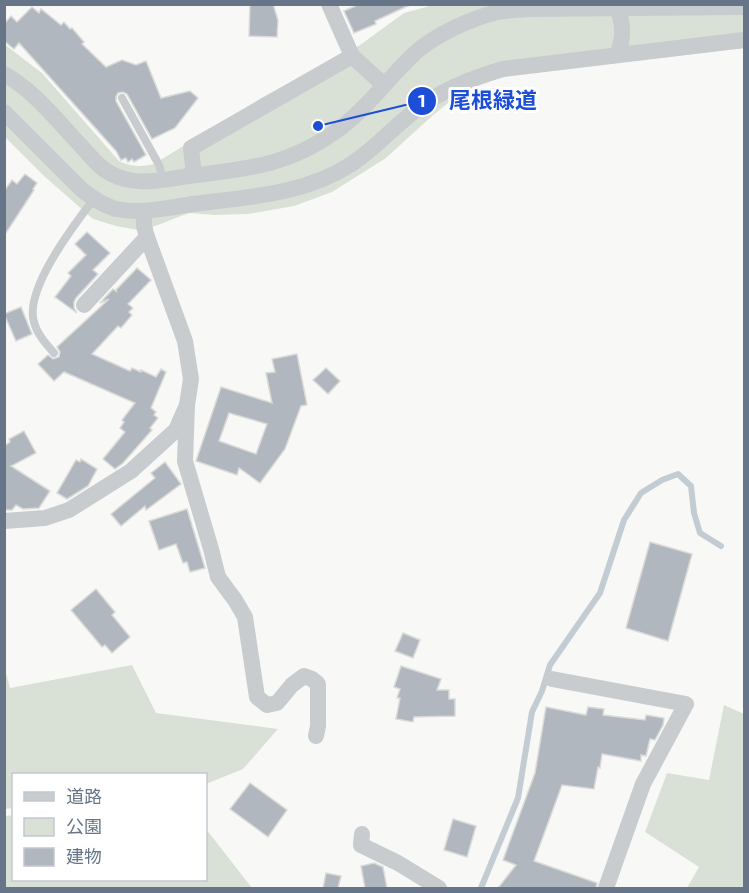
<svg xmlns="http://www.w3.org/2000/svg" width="749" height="893" font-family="'Exo 2','Noto Sans JP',sans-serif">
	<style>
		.green { fill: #d9e1d6 }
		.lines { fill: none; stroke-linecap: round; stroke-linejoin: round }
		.stream { stroke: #c3ccd2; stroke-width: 6 }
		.building { fill: #b0b7be; stroke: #dadad8; stroke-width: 1.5; fill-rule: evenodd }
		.lane { stroke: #c8cccf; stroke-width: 8 }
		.street { stroke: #c8cccf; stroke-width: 16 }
		.leader { fill: none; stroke: #1d4ed8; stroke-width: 2 }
		.callout-dot { fill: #1d4ed8; stroke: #fff; stroke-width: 2 }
		.mark-label { font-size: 18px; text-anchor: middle; font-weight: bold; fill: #fff }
		.callout-label { font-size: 22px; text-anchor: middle; font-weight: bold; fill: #1d4ed8; stroke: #fff; stroke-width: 6; stroke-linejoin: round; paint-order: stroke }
	</style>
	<rect width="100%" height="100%" fill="#f8f9f6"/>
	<g class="green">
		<path d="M433,5H744V48L503,76L467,88L433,115L386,158L332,192L294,206L248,214L215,215L189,213L150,228L138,230L116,226L93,219L44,176L5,137L4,44L42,73L119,161C131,167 141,167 154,164L263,97L360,45L404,13Z"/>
		<path d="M132,665L156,713L278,729L243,769L206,784V774H14L13,808L5,809V669L10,688Z"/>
		<path d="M724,705L744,714V888H687L699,867L645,832L667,773L709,780Z"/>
		<path d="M13,815L14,880H206V829L252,888H5V816Z"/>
	</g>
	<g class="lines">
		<path class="stream" d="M481,888L518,798L532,712L542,691L550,665L600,593L624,520L641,493L662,480L678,474L691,486L694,513L700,533L721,546"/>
	</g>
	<g class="building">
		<path d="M250,4H273L278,20L277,37L249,36Z"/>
		<path d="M360,4H412L375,21L376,24L354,33L344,11Z"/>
		<path d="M32,7L39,13L41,9L61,25L64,22L70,29L72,28L84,42L82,44L106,67L122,60L136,65L146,61L161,98L190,91L198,98L175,128L152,139L127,94L123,92L118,93L116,97V101L146,155L134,162L132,159L128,162L126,158L121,160L116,151L19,43L14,49L4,41V24L11,16L17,22Z"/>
		<path d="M25,174L37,183L33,189L34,190L4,236V191L12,180L17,184Z"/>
		<path d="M87,232L110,253L93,270L98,274L76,298L74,302V308L77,313L55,297L71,276L68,273L86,255L75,244Z"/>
		<path d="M137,268L151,280L128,304L133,308L129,312L132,315L121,328L118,326L92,354L130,371L132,368L141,372V370L156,377L161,369L166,372L151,408L156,412L154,415L158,418L150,428L152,430L123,463L115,469L103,459L125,432L120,428L124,422L122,420L135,403L64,372L54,381L38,364L48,355L53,359L59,357L60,352L57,347L109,299L100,303L113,289L117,292L116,290Z"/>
		<path d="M21,307L32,334L16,341L4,314Z"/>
		<path d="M297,354L307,405L301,406L285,449L260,483L239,468L237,475L196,461L221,387L272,403L266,373L275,372L272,359ZM229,413L267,424L256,454L219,441Z"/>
		<path d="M326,368L340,381L328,394L313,380Z"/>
		<path d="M24,431L36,453L11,466L50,491L39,508L23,509L16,505L12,510H4V446L10,442L9,439Z"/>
		<path d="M81,459L97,469L88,486L67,499L57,493L76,460L80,462Z"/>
		<path d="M165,462L181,484L146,510L145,506L121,526L111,514L155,478L151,473Z"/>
		<path d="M187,509L205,568L190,572L187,562L183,563L176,544L159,550L149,521Z"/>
		<path d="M650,542L692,554L668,641L626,628Z"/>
		<path d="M96,589L115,612L112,615L130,637L112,653L105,645L102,647L71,610Z"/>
		<path d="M403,633L420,640L413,658L395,651Z"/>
		<path d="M401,666L441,679L437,690H449V699H455V716L414,717L413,722L396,719L400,698H397L400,689L394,687Z"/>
		<path d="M546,707L586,715L588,707L604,709L603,715L645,720L646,715L664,718L663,725L655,740L650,739L646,756L641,755V761L602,754L600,768L598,767L594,789L562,785L534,861L597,883L596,888H498L516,865L503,860L535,773Z"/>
		<path d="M250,783L287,810L268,837L230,809Z"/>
		<path d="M453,819L476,826L467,857L444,850Z"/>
		<path d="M374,863L383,867L387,888H365L361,866Z"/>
		<path d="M326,873L341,876L338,888H323Z"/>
	</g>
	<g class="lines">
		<g class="lane">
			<path d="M122,98L159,165L163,179"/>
			<path d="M54,353C46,344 37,334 34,322C24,290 74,225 93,200"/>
		</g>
		<g class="street">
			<path d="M329,4L352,56L384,85"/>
			<path d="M617,55C624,39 624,24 617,8"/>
			<path d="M4,74C35,91 59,123 83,148C92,158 101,170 114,175C137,187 165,179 190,176C246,169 287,166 335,132C366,110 388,78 416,52C437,34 470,19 497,12C507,10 518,10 528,9L744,7"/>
			<path d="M4,112L81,189C92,198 102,205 116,209C141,214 168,208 193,204C247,197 303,195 350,165C375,149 393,127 417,109C442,90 472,78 503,69L744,40"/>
			<path d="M194,175L191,148L352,56"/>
			<path d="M84,305L147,237"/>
			<path d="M187,405L185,461L211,549L218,577L235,600L245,617L257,697L267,705L277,703L292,685L304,676L312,679L318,684V726L316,736"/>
			<path d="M4,521L45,518L69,510L131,471L176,430L187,405L191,379L185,341L147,237L144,226V211"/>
			<path d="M552,679L686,704L643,784L606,888"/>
			<path d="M362,834L361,845L398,863L439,888"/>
		</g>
	</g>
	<path class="leader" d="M318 126L422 101"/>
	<g class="callout-dot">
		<circle cx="318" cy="126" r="6"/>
		<circle cx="422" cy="101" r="15"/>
	</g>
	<g class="mark-label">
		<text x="422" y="107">1</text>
	</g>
	<g class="callout-label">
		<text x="493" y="108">尾根緑道</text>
	</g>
	<rect width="749" height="893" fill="none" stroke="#667688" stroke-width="12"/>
	<rect x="12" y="773" width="195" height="108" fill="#ffffff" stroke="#c2c8cf" stroke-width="1.5"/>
	<rect x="24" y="792" width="30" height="9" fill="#c8cccf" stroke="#c2c8cf" stroke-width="1.5"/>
	<text x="66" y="803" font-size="18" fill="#667688">道路</text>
	<rect x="24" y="818" width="30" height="18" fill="#d9e1d6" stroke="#c2c8cf" stroke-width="1.5"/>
	<text x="66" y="833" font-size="18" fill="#667688">公園</text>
	<rect x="24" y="848" width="30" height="18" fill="#b0b7be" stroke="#c2c8cf" stroke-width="1.5"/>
	<text x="66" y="863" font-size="18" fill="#667688">建物</text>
</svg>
